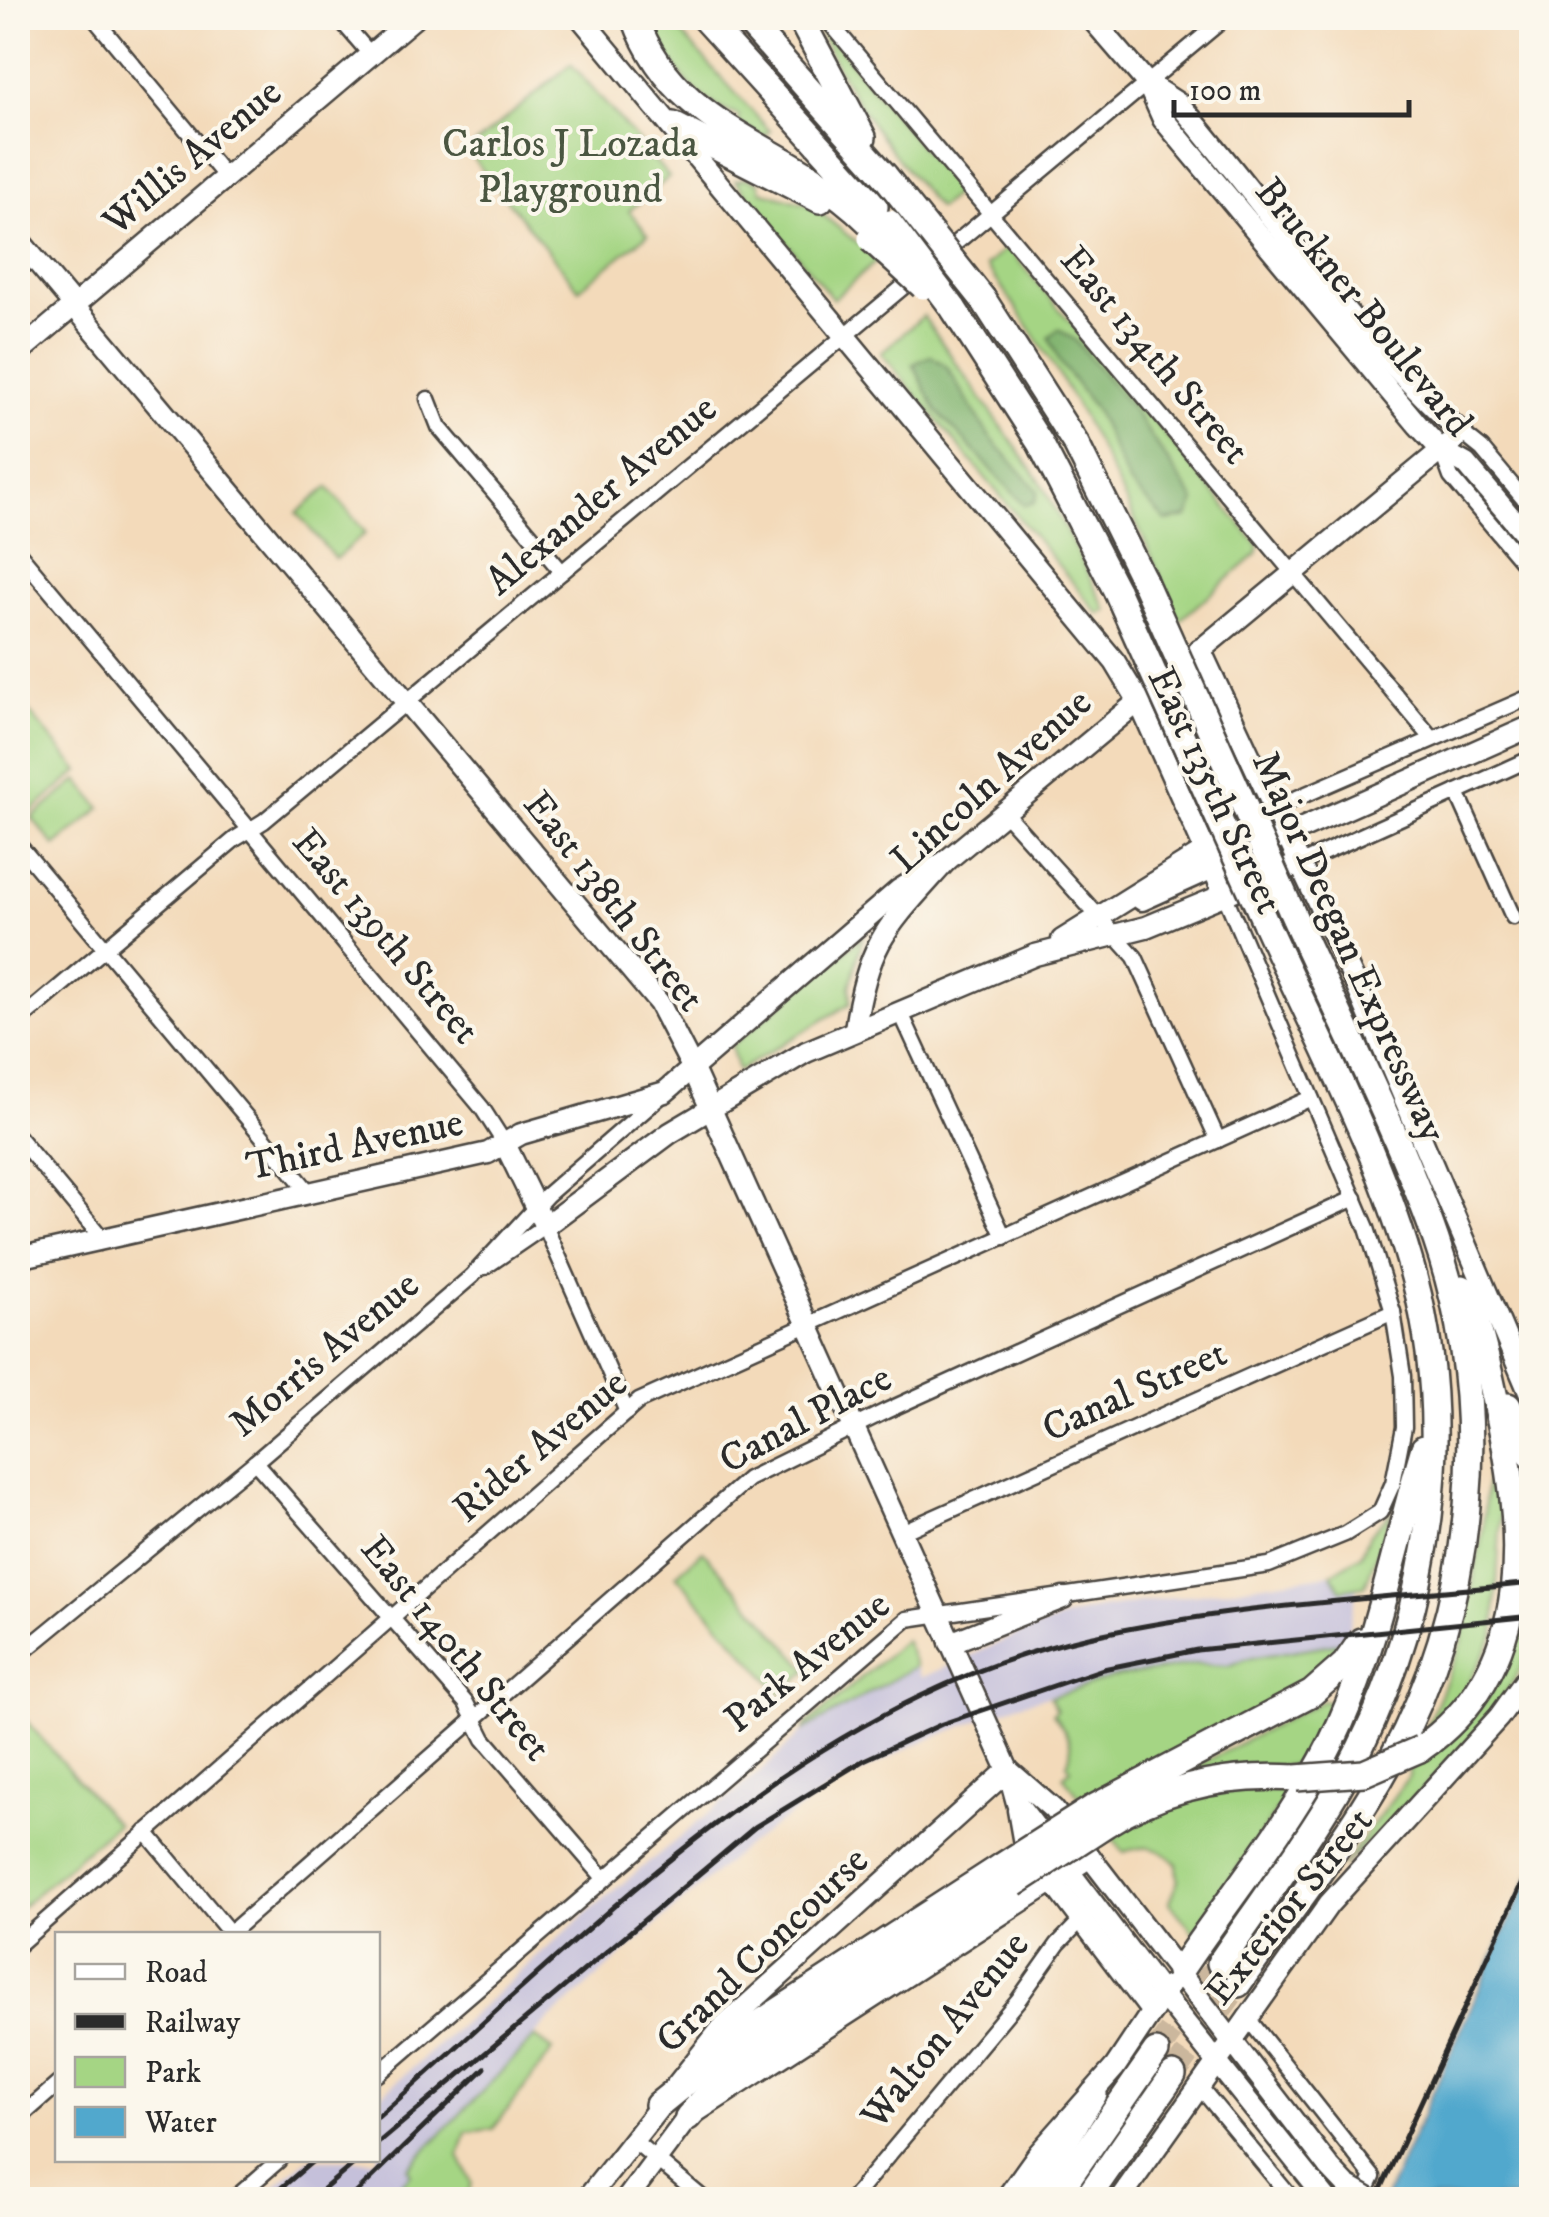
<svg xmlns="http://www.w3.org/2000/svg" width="1549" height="2217" font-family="'IM FELL DW Pica',serif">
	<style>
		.industrial { fill: #c5c0da }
		.green { fill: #a5d584; stroke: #688058; stroke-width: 2.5 }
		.forest { fill: #84b672; stroke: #58704e; stroke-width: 2.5 }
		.water { fill: #51a8cd; stroke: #3e6a7c; stroke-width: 2.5 }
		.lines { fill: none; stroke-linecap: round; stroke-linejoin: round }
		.highway-tunnel { stroke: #cbb79d; stroke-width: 25; stroke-dasharray: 25 12; stroke-linecap: butt }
		.street-casing { stroke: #494540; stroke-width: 19 }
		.secondary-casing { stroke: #494540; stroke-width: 25 }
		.primary-casing { stroke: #494540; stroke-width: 25 }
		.highway-casing { stroke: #494540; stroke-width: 30 }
		.street { stroke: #fff; stroke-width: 14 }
		.secondary { stroke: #fff; stroke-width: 20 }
		.primary { stroke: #fff; stroke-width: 20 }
		.highway { stroke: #fff; stroke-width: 25 }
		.rail { stroke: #2b2b2b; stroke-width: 5 }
		.secondary-bridge-casing { stroke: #494540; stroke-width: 25; stroke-linecap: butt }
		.highway-bridge-casing { stroke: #494540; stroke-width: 30; stroke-linecap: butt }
		.secondary-bridge { stroke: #fff; stroke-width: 20 }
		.highway-bridge { stroke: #fff; stroke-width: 25 }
		.labels { text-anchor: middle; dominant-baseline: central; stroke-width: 8; stroke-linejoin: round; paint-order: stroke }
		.park-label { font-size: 40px; fill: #4a5641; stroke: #fbf7ec }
		.street-label { font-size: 40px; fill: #2b2b2b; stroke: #fbf7ec }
	</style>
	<rect width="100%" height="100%" fill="#fbf7ec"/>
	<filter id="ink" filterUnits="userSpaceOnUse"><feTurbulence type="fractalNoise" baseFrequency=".01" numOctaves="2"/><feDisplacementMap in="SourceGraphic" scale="20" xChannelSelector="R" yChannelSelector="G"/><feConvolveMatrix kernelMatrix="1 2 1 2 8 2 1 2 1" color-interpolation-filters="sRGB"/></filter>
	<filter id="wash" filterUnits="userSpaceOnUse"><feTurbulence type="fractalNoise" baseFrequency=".0048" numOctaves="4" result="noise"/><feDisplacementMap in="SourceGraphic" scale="40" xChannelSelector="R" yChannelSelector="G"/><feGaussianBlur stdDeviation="2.25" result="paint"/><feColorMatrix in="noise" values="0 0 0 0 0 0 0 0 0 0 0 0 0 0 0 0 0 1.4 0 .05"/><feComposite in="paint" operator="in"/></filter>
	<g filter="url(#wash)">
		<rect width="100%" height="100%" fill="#f3daba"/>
		<path class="industrial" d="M1331,1574L1341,1589L1358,1587L1345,1642L1245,1659L1229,1666L1197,1664L1111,1678L1020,1704L912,1746L826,1791L742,1849L547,2022L477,2102L409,2168L412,2173L392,2193L387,2191L377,2200H259L306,2160H378V2098L596,1905L765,1768L804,1730L916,1666L921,1678L1023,1632L1087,1611Z"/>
		<g class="green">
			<path d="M648,18H667L770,131L764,137L738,123L739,116C691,100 669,61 648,18Z"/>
			<path d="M814,18L958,192L938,209C884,143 847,97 814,18Z"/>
			<path d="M571,64L669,177L629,211L648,234L579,289L467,151Z"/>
			<path d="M747,178L759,183L761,191L812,206L878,260L833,299L735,180Z"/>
			<path d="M1007,247L1259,546L1257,554L1179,621C1129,499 1066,371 986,266Z"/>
			<path d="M923,316L1042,484L1107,611L1099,614L881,353Z"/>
			<path d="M328,487L366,533L335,559L297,513Z"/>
			<path d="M18,699L79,771L24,818L18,811Z"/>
			<path d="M78,780L101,808L55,846L32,818Z"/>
			<path d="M863,936L850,987L851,1003L738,1071L731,1046Z"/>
			<path d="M1489,1442L1501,1510L1494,1636L1462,1696L1425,1730L1462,1642L1483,1528Z"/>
			<path d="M1531,1484C1531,1534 1538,1589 1531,1638C1523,1702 1390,1820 1342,1867L1409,1776V1769C1514,1708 1538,1607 1527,1491Z"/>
			<path d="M1393,1510L1365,1586L1341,1590L1331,1574L1361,1555L1370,1534Z"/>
			<path d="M703,1551L808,1670L781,1694L676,1575Z"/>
			<path d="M905,1640L916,1666L804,1730V1727Z"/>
			<path d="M1345,1642L1334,1662L1308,1687L1084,1802L1063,1776L1071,1769L1067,1764C1077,1743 1064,1731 1053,1713L1057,1710L1050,1697L1111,1678L1197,1664L1229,1666L1245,1659Z"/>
			<path d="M1324,1700L1331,1702L1304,1765L1217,1769L1156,1787Z"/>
			<path d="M23,1717L116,1824L18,1910V1722Z"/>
			<path d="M1248,1789L1290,1791L1194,1933L1169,1902L1178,1880L1177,1864C1160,1847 1147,1844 1124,1852L1109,1834L1174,1799Z"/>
			<path d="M535,2037L553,2050L493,2129L466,2132L459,2156L472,2183L467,2199H377L388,2190L393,2193L411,2174L408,2168Z"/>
		</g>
		<g class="forest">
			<path d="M1058,329L1075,340L1131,407L1195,501L1188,517L1166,521L1129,483L1096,411L1060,362L1049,338Z"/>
			<path d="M931,356L947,367L989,436L1038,491L1035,502L1025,505L936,410L913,364Z"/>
		</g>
		<path class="water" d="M1531,1873L1532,2164L1516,2199H1385Z"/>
	</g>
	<g filter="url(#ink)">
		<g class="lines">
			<g class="highway-tunnel">
				<path d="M1156,2052L1220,1963"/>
				<path d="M1173,2075L1238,1984"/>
			</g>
			<defs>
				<g id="street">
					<path d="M94,18L225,176"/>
					<path d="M339,18L370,54"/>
					<path d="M826,18L1431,737"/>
					<path d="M428,399L439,427L562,572"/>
					<path d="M1462,433L1482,449L1532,509"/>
					<path d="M1441,450L1451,477L1532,573"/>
					<path d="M18,552L482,1108L505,1144"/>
					<path d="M1457,792L1513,917"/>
					<path d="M1272,809L1532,696"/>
					<path d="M1004,812L1135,957L1218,1140"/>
					<path d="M18,844L308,1191"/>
					<path d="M1301,863L1532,758"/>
					<path d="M900,1011L1004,1237"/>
					<path d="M18,1022L235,839L264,821L1225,18"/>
					<path d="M18,1137L102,1238"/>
					<path d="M485,1267L545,1226L627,1412"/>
					<path d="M255,1462L466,1703L484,1739L604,1878"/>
					<path d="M902,1532L1393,1312"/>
					<path d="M18,1656L255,1462L472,1276L547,1195L661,1096"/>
					<path d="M146,1832L231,1934"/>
					<path d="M229,1934L748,1479L886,1411L1355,1198"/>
					<path d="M18,1945L639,1401L1311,1098"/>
					<path d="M1246,2016L1373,2177L1362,2200"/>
					<path d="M378,2074L907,1619L1269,1565L1345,1534L1380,1512L1393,1483L1404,1427L1403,1376L1393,1312L1367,1228L1225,896"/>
					<path d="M1199,2086L1293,2200"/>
					<path d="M18,2119L58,2084"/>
					<path d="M632,2139L705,2200"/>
					<path d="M233,2200L279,2160"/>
					<path d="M851,2200L1019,1999L1058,1944L1087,1914"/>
				</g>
				<g id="secondary">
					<path d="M18,239L659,1003L692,1067L1008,1770L1017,1803L1163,1995L1327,2200"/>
					<path d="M18,353L414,18"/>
					<path d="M1200,649L1355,982L1532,1399"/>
					<path d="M1142,900L1213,868L1225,896"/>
					<path d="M1062,940L1262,815"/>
					<path d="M855,1029C868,940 888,926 946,861L1462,433"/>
					<path d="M505,1144L545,1226L670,1133L806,1052L1035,955L1146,927L1301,863"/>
					<path d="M18,1258L488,1153L521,1134L665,1092L899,890L946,861"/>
					<path d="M950,1643L1063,1598"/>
					<path d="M1008,1770L1053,1809L1330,2168"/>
					<path d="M1018,1810L1024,1844L1152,2012"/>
					<path d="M1005,2200L1038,2154L1115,2067L1169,1986"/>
					<path d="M1119,2200L1329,1904L1499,1717L1532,1671"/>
				</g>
				<g id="primary">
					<path d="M581,18L1115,662L1138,700L1213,868L1532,726"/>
					<path d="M1091,18L1147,83L1163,119L1418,425L1441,450L1466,464L1532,542"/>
					<path d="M1148,84L1179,104C1272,212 1355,338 1462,433"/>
					<path d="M586,2200L721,2029L1008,1770"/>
					<path d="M626,2200L688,2117L1090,1857"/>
				</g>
				<g id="highway">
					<path d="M635,18C678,140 802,144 879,233"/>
					<path d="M704,18L875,207"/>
					<path d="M745,18L885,176"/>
					<path d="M800,18L863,137"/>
					<path d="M673,125L820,200"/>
					<path d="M983,299L1076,444L1143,579"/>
					<path d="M953,308L1040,443L1117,592"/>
					<path d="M1508,1406L1532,1456"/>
					<path d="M1420,1749C1540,1666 1524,1523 1495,1398C1487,1362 1479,1321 1462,1288"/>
					<path d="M1093,1808L1312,1693L1345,1664L1361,1641"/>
					<path d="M1106,1824C1164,1786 1228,1774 1296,1778"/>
					<path d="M1220,1963C1268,1892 1322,1824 1360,1748C1431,1606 1455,1430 1414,1277C1381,1154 1317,1037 1265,922"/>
					<path d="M1179,1972C1233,1891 1300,1813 1340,1724C1379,1636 1396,1540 1424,1448"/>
					<path d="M1238,1984C1290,1911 1348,1839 1391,1760C1476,1604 1494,1409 1436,1240C1398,1131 1338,1015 1290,908"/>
					<path d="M658,2105L754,2027L1002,1866"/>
					<path d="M688,2117L721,2080L759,2049L1014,1884"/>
					<path d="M1028,2200L1094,2094"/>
					<path d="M1053,2200L1156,2052"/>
					<path d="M1086,2200L1173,2075"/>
				</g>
			</defs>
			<use href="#street" class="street-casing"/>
			<use href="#secondary" class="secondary-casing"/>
			<use href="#primary" class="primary-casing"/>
			<use href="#highway" class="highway-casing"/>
			<use href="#street" class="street"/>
			<use href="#secondary" class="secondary"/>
			<use href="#primary" class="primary"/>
			<use href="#highway" class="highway"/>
			<g class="rail">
				<path d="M378,2117C591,1931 801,1702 1089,1637C1233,1605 1385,1598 1532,1583"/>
				<path d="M378,2143L755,1827L864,1760L942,1724L1103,1669L1197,1650L1532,1616"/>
				<path d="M267,2200L314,2160"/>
				<path d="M311,2200L358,2160"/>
				<path d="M349,2200L485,2068"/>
				<path d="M1376,2200L1532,1861"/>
			</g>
			<defs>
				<path id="secondary-bridge" d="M1330,2168L1347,2186L1371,2200"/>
				<g id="highway-bridge">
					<path d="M885,176L983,299"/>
					<path d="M889,223L953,308"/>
					<path d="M871,239L923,286"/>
					<path d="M1143,579L1290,908"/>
					<path d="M1117,592L1265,922"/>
					<path d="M1296,1778L1364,1773L1420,1749"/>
					<path d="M1002,1866L1093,1808"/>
					<path d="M1014,1884L1106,1824"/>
				</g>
			</defs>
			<use href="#secondary-bridge" class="secondary-bridge-casing"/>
			<use href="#highway-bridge" class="highway-bridge-casing"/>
			<use href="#secondary-bridge" class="secondary-bridge"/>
			<use href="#highway-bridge" class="highway-bridge"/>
		</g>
	</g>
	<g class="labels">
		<g class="park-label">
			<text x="570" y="145">Carlos J Lozada<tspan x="570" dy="46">Playground</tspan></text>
		</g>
		<g class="street-label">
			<text transform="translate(193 158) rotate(-40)">Willis Avenue</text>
			<text transform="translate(1363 308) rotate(51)">Bruckner Boulevard</text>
			<text transform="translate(1154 356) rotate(50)">East 134th Street</text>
			<text transform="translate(602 496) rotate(-40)">Alexander Avenue</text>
			<text transform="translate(992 782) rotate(-42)">Lincoln Avenue</text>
			<text transform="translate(1214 791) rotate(65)">East 135th Street</text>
			<text transform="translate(613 902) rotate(52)">East 138th Street</text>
			<text transform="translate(385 937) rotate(50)">East 139th Street</text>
			<text transform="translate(1348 947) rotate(66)">Major Deegan Expressway</text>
			<text transform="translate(355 1146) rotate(-12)">Third Avenue</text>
			<text transform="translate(325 1355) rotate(-40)">Morris Avenue</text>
			<text transform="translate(1135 1392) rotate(-24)">Canal Street</text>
			<text transform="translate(806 1420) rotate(-28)">Canal Place</text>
			<text transform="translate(541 1447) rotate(-40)">Rider Avenue</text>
			<text transform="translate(455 1649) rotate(51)">East 140th Street</text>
			<text transform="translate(808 1663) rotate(-39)">Park Avenue</text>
			<text transform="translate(1290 1907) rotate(-51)">Exterior Street</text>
			<text transform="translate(763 1951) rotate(-44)">Grand Concourse</text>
			<text transform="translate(946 2031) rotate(-51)">Walton Avenue</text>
		</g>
	</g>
	<rect width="1549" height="2217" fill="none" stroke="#fbf7ec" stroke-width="60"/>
	<rect x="55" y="1932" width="325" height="230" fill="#fbf7ec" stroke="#a8a59f" stroke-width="2.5"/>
	<rect x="75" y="1964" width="50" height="15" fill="#ffffff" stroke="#a8a59f" stroke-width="2.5"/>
	<text x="145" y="1982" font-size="30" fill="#2b2b2b">Road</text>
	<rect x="75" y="2014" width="50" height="15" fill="#2b2b2b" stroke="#a8a59f" stroke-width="2.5"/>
	<text x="145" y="2032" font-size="30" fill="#2b2b2b">Railway</text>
	<rect x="75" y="2057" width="50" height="30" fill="#a5d584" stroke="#a8a59f" stroke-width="2.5"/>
	<text x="145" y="2082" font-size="30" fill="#2b2b2b">Park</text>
	<rect x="75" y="2107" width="50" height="30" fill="#51a8cd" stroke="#a8a59f" stroke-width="2.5"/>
	<text x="145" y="2132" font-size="30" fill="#2b2b2b">Water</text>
	<path d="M1174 100v15h235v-15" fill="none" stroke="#2b2b2b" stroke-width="5"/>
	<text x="1189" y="100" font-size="30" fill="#2b2b2b" stroke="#fbf7ec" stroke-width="8" paint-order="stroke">100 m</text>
</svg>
